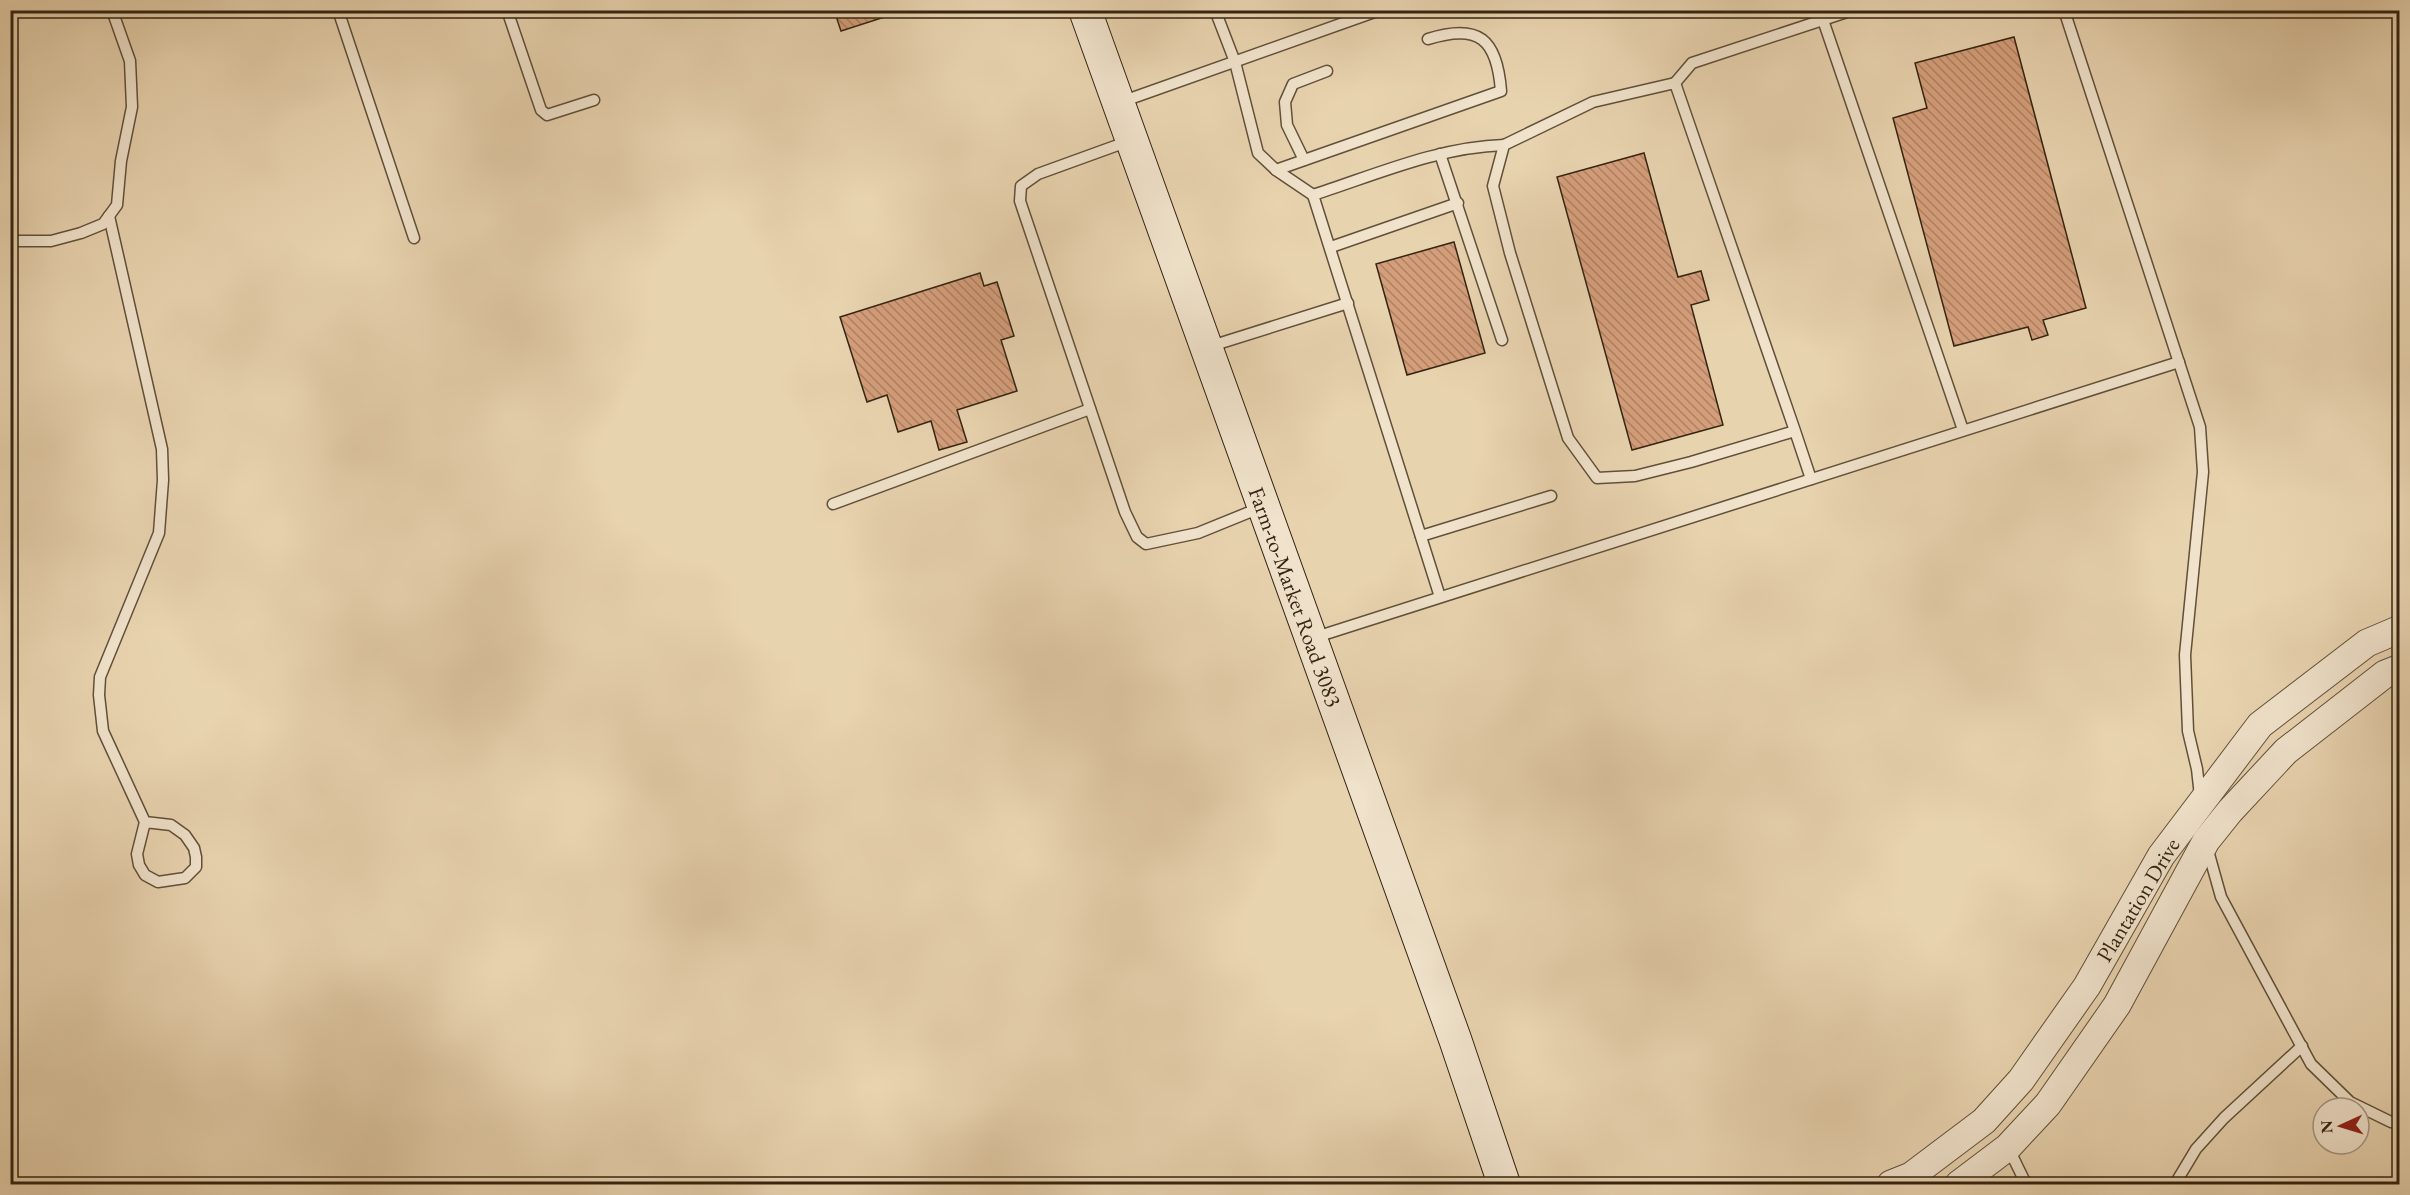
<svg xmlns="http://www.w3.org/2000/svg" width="2410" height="1195" font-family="'EB Garamond',serif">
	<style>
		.building { fill: url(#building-back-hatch); stroke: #342412; stroke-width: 1.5 }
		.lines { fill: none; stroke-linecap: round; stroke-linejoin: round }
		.service-casing { stroke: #615039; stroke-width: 13 }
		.tertiary-casing { stroke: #615039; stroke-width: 29 }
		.secondary-casing { stroke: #342412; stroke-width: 34 }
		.service { stroke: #f0e2cb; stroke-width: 10 }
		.tertiary { stroke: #f0e2cb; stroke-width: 27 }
		.secondary { stroke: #f0e2cb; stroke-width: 32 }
		.labels { text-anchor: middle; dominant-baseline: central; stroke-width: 4.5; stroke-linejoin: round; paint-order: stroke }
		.street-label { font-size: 22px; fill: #342412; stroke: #f0e2cb }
	</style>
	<defs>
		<pattern id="building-back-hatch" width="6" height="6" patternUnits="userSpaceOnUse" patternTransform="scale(1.5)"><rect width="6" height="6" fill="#d59e7b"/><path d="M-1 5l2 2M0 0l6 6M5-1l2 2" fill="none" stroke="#ae8163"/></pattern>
	</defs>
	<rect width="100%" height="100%" fill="#e8d3af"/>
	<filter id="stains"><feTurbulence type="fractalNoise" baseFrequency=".00333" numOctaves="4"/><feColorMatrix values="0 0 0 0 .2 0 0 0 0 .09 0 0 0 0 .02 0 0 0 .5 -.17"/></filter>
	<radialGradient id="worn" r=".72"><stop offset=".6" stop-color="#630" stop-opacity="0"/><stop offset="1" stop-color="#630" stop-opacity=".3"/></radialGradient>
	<g class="building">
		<path d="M834,10H894V14L841,31Z"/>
		<path d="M2014,37L2086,308L2043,320L2048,335L2032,340L2028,327L1954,346L1893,118L1927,108L1915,63Z"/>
		<path d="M1644,153L1678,277L1701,271L1709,300L1691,305L1723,425L1632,450L1557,177Z"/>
		<path d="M1454,242L1485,353L1407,375L1376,264Z"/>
		<path d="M980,273L984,286L997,282L1014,336L1001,340L1017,391L957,410L967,442L939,450L931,421L898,432L887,395L867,402L840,317Z"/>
	</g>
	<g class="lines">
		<defs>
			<g id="service">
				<path d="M338,10L414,238"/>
				<path d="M507,10L541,110L547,115L594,100"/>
				<path d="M1215,10L1235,62L1258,153L1276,170L1313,195"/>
				<path d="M2064,10L2200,427L2203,472L2185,655L2188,731L2197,769L2200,796"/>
				<path d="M1823,20L1963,430"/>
				<path d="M1675,83L1692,63L1853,10"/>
				<path d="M1121,102L1380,10"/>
				<path d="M1129,141L1038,174L1021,186L1020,201L1125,512L1137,537L1146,544L1198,533L1262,507"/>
				<path d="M1440,154L1502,340"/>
				<path d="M1304,160L1287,125L1285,102L1293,84L1327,71"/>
				<path d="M1276,170L1501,91C1497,39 1479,23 1428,39"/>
				<path d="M109,216L162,449L163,480L159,533L100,677L99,695L103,731L145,822L137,854L139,865L145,875L158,882L185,878L196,867V857L194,848L185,835L171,825L145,822"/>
				<path d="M10,241H51L81,233L103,224L117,205L121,161L132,107L130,61L112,10"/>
				<path d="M1331,247L1458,203"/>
				<path d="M1208,347L1348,303"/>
				<path d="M1795,431L1691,462L1635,476L1597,478L1568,438L1510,253L1493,186L1504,145L1593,102L1675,83L1795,431L1811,479"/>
				<path d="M833,504L1090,409"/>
				<path d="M1421,536L1551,496"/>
				<path d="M1440,597L1313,195C1375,175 1438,147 1504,145"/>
				<path d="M1313,638L2179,362"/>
				<path d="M2207,847L2221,897L2311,1064L2350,1102L2391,1122L2400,1123"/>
				<path d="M2008,1147L2026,1184"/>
				<path d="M2175,1184L2196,1149L2224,1118L2302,1046"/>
			</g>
			<g id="tertiary">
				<path d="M1891,1184L1911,1176L1984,1121L2021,1080L2087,986L2161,856L2260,725L2367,643L2400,629"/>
				<path d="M1959,1184L2008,1147L2048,1104L2117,1005L2206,841L2230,811L2286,751L2385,674L2400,668"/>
			</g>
			<path id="secondary" d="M1085,10L1455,1039L1504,1184"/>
		</defs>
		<use href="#service" class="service-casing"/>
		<use href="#tertiary" class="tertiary-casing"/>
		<use href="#secondary" class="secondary-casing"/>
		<use href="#service" class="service"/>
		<use href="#tertiary" class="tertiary"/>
		<use href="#secondary" class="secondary"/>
	</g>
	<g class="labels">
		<g class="street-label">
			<text transform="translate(1295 597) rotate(70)">Farm-to-Market Road 3083</text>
			<text transform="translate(2138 900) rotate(-59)">Plantation Drive</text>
		</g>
	</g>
	<rect width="2410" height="1195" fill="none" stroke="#e8d3af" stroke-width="36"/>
	<rect x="12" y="12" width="2386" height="1171" fill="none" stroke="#342412" stroke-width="3"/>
	<rect x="18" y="18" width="2374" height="1159" fill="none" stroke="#342412" stroke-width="1.5"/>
	<g transform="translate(2341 1126) rotate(266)"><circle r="28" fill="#f0e2cb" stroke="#a59681" stroke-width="1.5"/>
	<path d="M0-4.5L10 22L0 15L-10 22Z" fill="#8f2418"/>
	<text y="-9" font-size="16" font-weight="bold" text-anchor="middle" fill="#342412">N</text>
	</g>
	<rect width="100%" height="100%" filter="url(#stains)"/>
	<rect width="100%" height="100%" fill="url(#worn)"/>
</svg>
